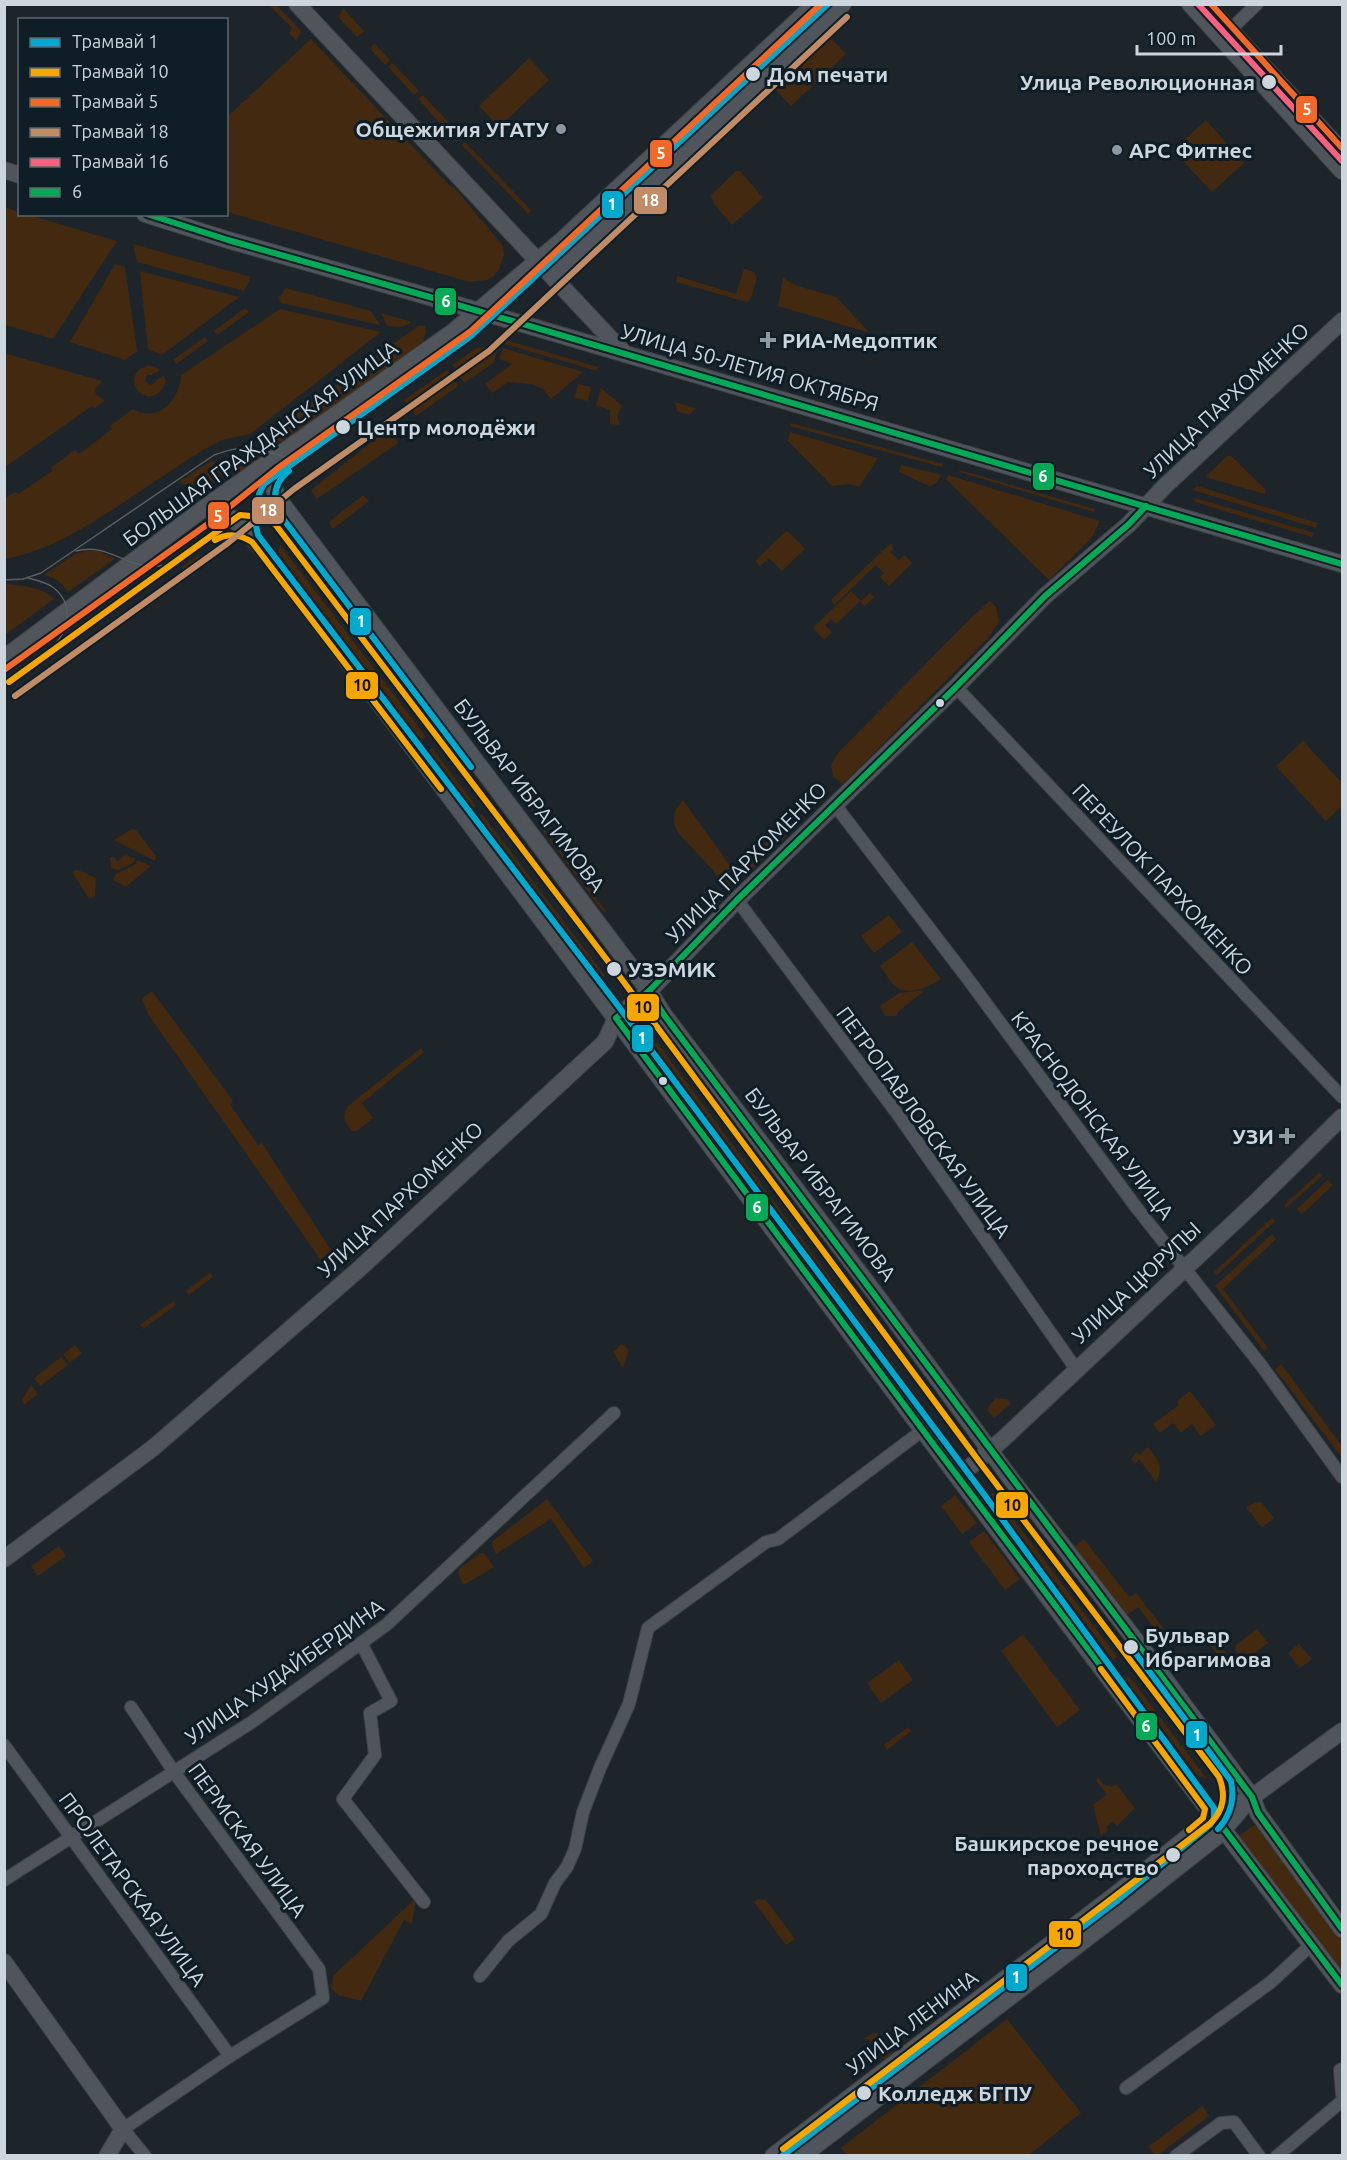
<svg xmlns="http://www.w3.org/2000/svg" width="1347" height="2160" font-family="Ubuntu,sans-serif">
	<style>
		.green { fill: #422910 }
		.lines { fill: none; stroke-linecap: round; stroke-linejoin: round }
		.street-casing { stroke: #3c4246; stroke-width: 14 }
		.secondary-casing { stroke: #3c4246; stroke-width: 18 }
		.street { stroke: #4f555a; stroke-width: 12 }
		.secondary { stroke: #4f555a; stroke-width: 16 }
		.tram { stroke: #585e62; stroke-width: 1.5 }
		.bus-1-casing { stroke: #0e1d26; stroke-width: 10 }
		.bus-1 { stroke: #06aa56; stroke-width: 6 }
		.tram-1-casing { stroke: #0e1d26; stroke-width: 10 }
		.tram-2-casing { stroke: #0e1d26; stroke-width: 10 }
		.tram-3-casing { stroke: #0e1d26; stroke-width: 10 }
		.tram-4-casing { stroke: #0e1d26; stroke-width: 10 }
		.tram-5-casing { stroke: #0e1d26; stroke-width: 10 }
		.tram-1 { stroke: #00a9ce; stroke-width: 6 }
		.tram-2 { stroke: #f7a600; stroke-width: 6 }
		.tram-3 { stroke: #f36827; stroke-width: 6 }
		.tram-4 { stroke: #c18c65; stroke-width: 6 }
		.tram-5 { stroke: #f8607d; stroke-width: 6 }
		.stop-dot { fill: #cdd6dd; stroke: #0e1d26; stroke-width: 2 }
		.poi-dot { fill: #8f989e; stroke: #0e1d26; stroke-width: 2 }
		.labels { text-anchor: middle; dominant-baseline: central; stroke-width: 6; stroke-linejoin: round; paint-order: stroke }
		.stop-label { font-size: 21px; font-weight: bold; fill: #cdd6dd; stroke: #0e1d26; text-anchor: start }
		.poi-label { font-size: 21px; font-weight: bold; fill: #cdd6dd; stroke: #0e1d26; text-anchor: end }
		.street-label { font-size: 21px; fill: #cdd6dd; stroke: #0e1d26 }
		.line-badge { stroke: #0e1d26; stroke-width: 2 }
		.badge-label { font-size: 16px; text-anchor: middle; font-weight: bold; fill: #fff }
		.pale-badge-label { font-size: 16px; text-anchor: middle; font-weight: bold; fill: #111 }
	</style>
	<rect width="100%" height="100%" fill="#1d252a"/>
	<g class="green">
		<path d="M269,5H276L301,31L297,41L289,33L292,28Z"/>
		<path d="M343,8L364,31L357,37L338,17Z"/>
		<path d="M829,36L846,54L791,106L774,88Z"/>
		<path d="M311,39L452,188L454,187L503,246L504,255L499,270L494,276L487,280L470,282L227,212V117Z"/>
		<path d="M374,43L390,60L385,65L370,49Z"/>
		<path d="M529,58L549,80L499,127L479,106Z"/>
		<path d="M393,63L419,91L414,95L388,67Z"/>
		<path d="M423,95L462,137L457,142L418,99Z"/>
		<path d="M1206,120L1244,163L1212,192L1173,150Z"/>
		<path d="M465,142L531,210L528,214L462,145Z"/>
		<path d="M736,171H740L763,198L732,225L714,204L711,195Z"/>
		<path d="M5,207L19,212L20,214L29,215L117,241L53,339L5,325Z"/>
		<path d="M133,244L251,277L244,291L137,262Z"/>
		<path d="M115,264L125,267L137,351L125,360L70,342Z"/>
		<path d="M744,269L754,272L757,278L751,298L747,302L676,282L677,276L736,294Z"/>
		<path d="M140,271L239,297L162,355L148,349Z"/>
		<path d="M783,278L795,285L836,297L870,333L778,306Z"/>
		<path d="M286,288L371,311L380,325L281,303L279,298Z"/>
		<path d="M245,308L249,312L217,335L214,331Z"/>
		<path d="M280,309L381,332L250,434L222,440L203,450C175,468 148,486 121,504C84,528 49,551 5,559V498L15,492L18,494L52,471L51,468L74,450L79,454L112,429L110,426L133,409C159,424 180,399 181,375Z"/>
		<path d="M381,313L409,321L411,323L401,327L387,326Z"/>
		<path d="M418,326H425L426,332L423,342L286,441L277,442L261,439Z"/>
		<path d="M205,337L208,341L176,364L173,360Z"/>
		<path d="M506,340L598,367L597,371L505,344Z"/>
		<path d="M478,347L498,349L493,363L464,383L452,365Z"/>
		<path d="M503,348L583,372L551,399L543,389L531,384L509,382L492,393L485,384L512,364L499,359Z"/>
		<path d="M4,353L102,381L95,390L96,395L105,400L95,408L92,406L5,467Z"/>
		<path d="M147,366H154L160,370L152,375H147L145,381L150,385L155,383L156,380L164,375L166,381C151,419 115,376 147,366Z"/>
		<path d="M447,370L458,386L416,416L404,400Z"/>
		<path d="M578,384L591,387L588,401L575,398Z"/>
		<path d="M601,388L622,406L617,415L620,425L610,424V410L596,405Z"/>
		<path d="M675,402L696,408L689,415L677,411Z"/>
		<path d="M398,417L404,424L394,434L398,443L317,499L311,490L382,434L386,423Z"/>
		<path d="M791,423L943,464L942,467L790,426Z"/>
		<path d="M790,432L878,458L859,487L850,484L832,486L788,441Z"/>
		<path d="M252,451L268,454L240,474L232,465Z"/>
		<path d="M1227,456H1231L1266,490L1265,494L1208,478L1207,475Z"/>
		<path d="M213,460L223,474L200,490L179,482Z"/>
		<path d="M901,465L941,475C939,481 936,484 929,486L899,472Z"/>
		<path d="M960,470L1095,509L1094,512L959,472Z"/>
		<path d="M948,475L1100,521L1092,537L1049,580L946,479Z"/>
		<path d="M1197,486L1317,523L1316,528L1193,490Z"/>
		<path d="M363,495L369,501L333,529L329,523L330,521Z"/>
		<path d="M1195,498L1314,533L1312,537L1194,502Z"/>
		<path d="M786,531L790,533L805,549L782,571L769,558L760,566L755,561Z"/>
		<path d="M285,539H294L468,772L464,776Z"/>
		<path d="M891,543L893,549L890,552L899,560L905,555L912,563L889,586L880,577L884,573L876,565L834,605L831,600Z"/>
		<path d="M280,545L426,737L421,740L278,553Z"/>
		<path d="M87,551H100L115,559L68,592L58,580L44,575L75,554Z"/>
		<path d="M199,555L203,560L187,573L182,567Z"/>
		<path d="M5,584C21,586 42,586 54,599L5,635Z"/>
		<path d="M851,591L861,601L870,593L874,597L865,606L860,601L836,624L831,619L825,625L832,632L824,640L813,628Z"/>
		<path d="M990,601L996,607L999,622L988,638L843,784L833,776L831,765L838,753L972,617Z"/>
		<path d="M1303,741L1342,783V806L1326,821L1276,766Z"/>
		<path d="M432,748L476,806L472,809L429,750Z"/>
		<path d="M473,778L613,966L612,974L469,781Z"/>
		<path d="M683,800L738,877L727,888C718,877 709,865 699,855C683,837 661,824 683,800Z"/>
		<path d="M482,814L606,977L600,976L478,816Z"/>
		<path d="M788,820L795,827L752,870L745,863Z"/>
		<path d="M541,824L608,914L601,909L540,827Z"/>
		<path d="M132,829L136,830L156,856L155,861L114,840Z"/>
		<path d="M125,855L135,858L133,863L118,870L111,868L110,857H114L118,861Z"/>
		<path d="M137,860L151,866L126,887L113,880L116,874L136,864Z"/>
		<path d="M78,870L96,878L95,896L89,899L72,872Z"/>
		<path d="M889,915L902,932L874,953L861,936Z"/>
		<path d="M912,942L941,979C929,987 908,997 895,986C889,981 885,972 880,966Z"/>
		<path d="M925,990L898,1012L896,1016H885L880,1006L899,993Z"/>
		<path d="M152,991L233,1101L230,1104L258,1145L262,1143L334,1255L323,1263L148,1014L142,998Z"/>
		<path d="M660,1038L668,1041L796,1210L792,1213Z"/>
		<path d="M656,1041L938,1424L934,1425L653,1048Z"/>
		<path d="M421,1048L424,1052L362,1103L373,1118L357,1131H352C344,1121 342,1118 348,1106Z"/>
		<path d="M1319,1173L1322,1176L1286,1208L1284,1205Z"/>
		<path d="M1328,1180L1333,1185L1302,1214L1297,1209Z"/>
		<path d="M803,1218L877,1318L872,1322L799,1221Z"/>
		<path d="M1272,1218L1275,1221L1217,1275L1214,1272Z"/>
		<path d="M1272,1234L1276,1239L1223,1289L1268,1348L1264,1351L1215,1286Z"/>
		<path d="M210,1273L213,1277L189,1295L186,1291Z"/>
		<path d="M173,1301L176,1305L143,1329L140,1325Z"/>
		<path d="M888,1334L947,1413L946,1420L884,1337Z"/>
		<path d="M622,1344L629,1350L623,1368L613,1352Z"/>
		<path d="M75,1345L82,1353L70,1363L63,1354Z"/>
		<path d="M61,1357L68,1365L40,1386L34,1378Z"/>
		<path d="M1281,1364L1342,1446V1458L1275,1369Z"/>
		<path d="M31,1385L38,1394L24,1405L22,1400Z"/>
		<path d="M1190,1391L1216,1425L1201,1436L1192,1424L1181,1433L1173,1423L1160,1433L1153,1424L1179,1405L1177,1401Z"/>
		<path d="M996,1398L1007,1399L1011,1404L994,1418L988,1411L989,1406Z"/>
		<path d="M1148,1447C1157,1459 1165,1466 1156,1482L1139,1459L1136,1463L1131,1460L1136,1452L1140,1455Z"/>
		<path d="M1002,1484L1131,1656L1127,1659L998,1487Z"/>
		<path d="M993,1492L1117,1657L1113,1660L989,1495Z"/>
		<path d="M955,1495L977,1523L962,1534L941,1506Z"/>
		<path d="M547,1499L593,1561L584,1568L551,1519L496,1554L492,1545L493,1541Z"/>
		<path d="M1256,1502L1262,1503L1274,1518L1262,1528L1246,1507Z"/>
		<path d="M984,1531L1020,1579L1005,1590L969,1542Z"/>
		<path d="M1084,1539L1129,1597L1136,1593L1167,1633L1161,1637L1138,1607L1125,1616L1073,1548Z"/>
		<path d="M59,1546L66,1556L38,1576L31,1566Z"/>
		<path d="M480,1553H484L494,1567L464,1585L458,1574L459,1569Z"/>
		<path d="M1257,1629L1268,1643L1244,1662L1235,1650L1236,1645Z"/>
		<path d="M1204,1631H1210L1226,1653L1225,1657L1222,1660L1204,1638Z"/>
		<path d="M1023,1634L1080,1710L1057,1727L1001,1651Z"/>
		<path d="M1299,1644L1312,1659L1300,1668L1288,1653Z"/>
		<path d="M899,1660L913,1680L881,1703L867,1683Z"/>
		<path d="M1141,1669L1214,1766L1215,1775L1137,1672Z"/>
		<path d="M1129,1676L1207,1779L1198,1776L1125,1679Z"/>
		<path d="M908,1727L911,1731L887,1750L884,1745Z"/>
		<path d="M1098,1777L1103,1784L1112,1787L1116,1784L1135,1808L1117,1826L1113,1821L1106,1827L1108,1830L1101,1836L1093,1805L1107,1794L1096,1781Z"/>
		<path d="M1257,1823L1342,1934V1974L1237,1837Z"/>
		<path d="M416,1898L412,1924L404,1920L361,2001L338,1995L331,1988L333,1976Z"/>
		<path d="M758,1899L766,1900L795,1939L786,1945L754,1902Z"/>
		<path d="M1007,2019L1081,2113L1029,2155H847L841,2148Z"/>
		<path d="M873,2033H877L893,2053L884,2060L868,2039H864Z"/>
		<path d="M1202,2106L1209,2116L1158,2155H1155L1148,2147Z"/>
	</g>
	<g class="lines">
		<defs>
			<g id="street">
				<path d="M1230,30L1257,4"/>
				<path d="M956,687L1342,1097"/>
				<path d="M835,805L965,975L1136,1207L1261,1365L1342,1477"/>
				<path d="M737,900L899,1116L1076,1369"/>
				<path d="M361,1643L391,1701L370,1713L375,1755L343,1799L424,1902"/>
				<path d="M131,1707L174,1772L319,1969L323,1998L230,2056L123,2129L145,2156"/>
				<path d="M4,1745L230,2056"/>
				<path d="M4,1880L252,1722L386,1625L614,1413"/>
				<path d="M480,1976L508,1941L541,1914L555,1883L567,1867L575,1849L583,1812L600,1768L629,1704L648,1628L766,1542L778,1539L923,1430"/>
				<path d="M1342,2069L1340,2070L1342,2094"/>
				<path d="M1126,2088L1271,1982L1311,1945"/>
				<path d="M1176,2156L1221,2123L1234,2122L1259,2156"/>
				<path d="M1277,2156L1342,2101"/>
			</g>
			<g id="secondary">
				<path d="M297,4L625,354"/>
				<path d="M1190,4L1342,171"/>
				<path d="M1206,4L1342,151"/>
				<path d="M4,170L20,175"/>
				<path d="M145,214L228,240L444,301L1342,564"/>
				<path d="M553,275L843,4"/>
				<path d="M259,469L271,484L283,505L649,991L664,1015L880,1300L1008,1475L1144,1651L1252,1797L1258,1813L1342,1929"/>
				<path d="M211,503L244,528L269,557C629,1032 980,1513 1342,1985"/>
				<path d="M4,658L211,503L454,331L561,241L815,4"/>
				<path d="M958,1477L1002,1440L1260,1198L1342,1117"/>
				<path d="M4,1559L153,1448L358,1270L605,1042L616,1018L649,991L737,900L956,687L1045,596L1129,524L1165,486L1342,321"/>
				<path d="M4,1962L123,2129L107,2156"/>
				<path d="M773,2156L1115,1895L1209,1820L1256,1794L1342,1731"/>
				<path d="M802,2156L1125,1909L1220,1834L1247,1802"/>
			</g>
		</defs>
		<use href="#street" class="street-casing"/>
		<use href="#secondary" class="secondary-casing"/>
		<use href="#street" class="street"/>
		<use href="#secondary" class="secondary"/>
		<g class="tram">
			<path d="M76,551C111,541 132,576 168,564"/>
			<path d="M28,578C35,580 44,582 51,586C72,600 71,625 57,642"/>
			<path d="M4,580L23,579L41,573L214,455C226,451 238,447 251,448C270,450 293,464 311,455"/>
		</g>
		<defs>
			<g id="bus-1">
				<path d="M147,214L228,240L444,301L1342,564"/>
				<path d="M1146,506L1129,524L1045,596L956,687L737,900L649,991L616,1018L937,1449L1342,1985"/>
				<path d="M649,991L664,1015L1252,1797L1258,1813L1342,1929"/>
			</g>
		</defs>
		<use href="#bus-1" class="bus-1-casing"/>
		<use href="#bus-1" class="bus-1"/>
		<defs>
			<g id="tram-1">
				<path d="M289,471C275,482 272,496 278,512L471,767"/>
				<path d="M1131,1647L1231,1781C1235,1800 1231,1815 1218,1829"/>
				<path d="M782,2156L1118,1900L1210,1825L1214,1818V1808L983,1493L616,1003L258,535C253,516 254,501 264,484L471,336L828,4"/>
			</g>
			<g id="tram-2">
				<path d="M215,540C228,533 239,534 252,542L441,789"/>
				<path d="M9,682L240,515L261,517L275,524L623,981L978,1460L1219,1777C1226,1795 1224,1809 1211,1823L783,2149"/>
				<path d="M1101,1669L1205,1809L1203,1818L1189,1830"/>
			</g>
			<g id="tram-3">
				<path d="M1211,4L1342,148"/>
				<path d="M4,670L212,521L278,468L471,331L821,4"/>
			</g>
			<path id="tram-4" d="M15,696L228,543L294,489L489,351L847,17"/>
			<path id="tram-5" d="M1198,4L1342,161"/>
		</defs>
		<use href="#tram-1" class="tram-1-casing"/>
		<use href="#tram-2" class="tram-2-casing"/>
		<use href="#tram-3" class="tram-3-casing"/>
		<use href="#tram-4" class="tram-4-casing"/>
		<use href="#tram-5" class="tram-5-casing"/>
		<use href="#tram-1" class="tram-1"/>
		<use href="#tram-2" class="tram-2"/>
		<use href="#tram-3" class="tram-3"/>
		<use href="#tram-4" class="tram-4"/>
		<use href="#tram-5" class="tram-5"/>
	</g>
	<g class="stop-dot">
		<circle cx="753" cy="74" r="8"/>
		<circle cx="1269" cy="82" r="8"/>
		<circle cx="343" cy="427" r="8"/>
		<circle cx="940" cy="703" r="5"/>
		<circle cx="614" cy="969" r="8"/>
		<circle cx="663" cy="1081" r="5"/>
		<circle cx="1131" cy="1647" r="8"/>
		<circle cx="1173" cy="1855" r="8"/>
		<circle cx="864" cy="2093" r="8"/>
	</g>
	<g class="poi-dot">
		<circle cx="561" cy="129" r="6"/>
		<circle cx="1117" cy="150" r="6"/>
		<path d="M765 331h6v6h6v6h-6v6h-6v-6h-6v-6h6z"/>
		<path d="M1284 1127h6v6h6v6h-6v6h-6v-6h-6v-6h6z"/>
	</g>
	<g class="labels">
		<g class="stop-label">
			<text x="767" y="74">Дом печати</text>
			<text x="1255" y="82" text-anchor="end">Улица Революционная</text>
			<text x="357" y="427">Центр молодёжи</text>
			<text x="628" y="969">УЗЭМИК</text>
			<text x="1145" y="1635">Бульвар<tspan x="1145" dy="24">Ибрагимова</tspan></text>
			<text x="1159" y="1843" text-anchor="end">Башкирское речное<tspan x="1159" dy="24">пароходство</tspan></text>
			<text x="878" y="2093">Колледж БГПУ</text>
		</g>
		<g class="poi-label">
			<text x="549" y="129">Общежития УГАТУ</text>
			<text x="1129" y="150" text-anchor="start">АРС Фитнес</text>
			<text x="782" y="340" text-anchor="start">РИА-Медоптик</text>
			<text x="1274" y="1136">УЗИ</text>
		</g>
		<g class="street-label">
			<text transform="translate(750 367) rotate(16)">УЛИЦА 50-ЛЕТИЯ ОКТЯБРЯ</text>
			<text transform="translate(1226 400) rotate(-43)">УЛИЦА ПАРХОМЕНКО</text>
			<text transform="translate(260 443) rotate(-36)">БОЛЬШАЯ ГРАЖДАНСКАЯ УЛИЦА</text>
			<text transform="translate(530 795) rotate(53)">БУЛЬВАР ИБРАГИМОВА</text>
			<text transform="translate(746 862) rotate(-45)">УЛИЦА ПАРХОМЕНКО</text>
			<text transform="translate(1163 879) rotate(47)">ПЕРЕУЛОК ПАРХОМЕНКО</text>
			<text transform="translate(1093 1115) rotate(53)">КРАСНОДОНСКАЯ УЛИЦА</text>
			<text transform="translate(924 1122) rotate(54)">ПЕТРОПАВЛОВСКАЯ УЛИЦА</text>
			<text transform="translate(821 1184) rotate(53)">БУЛЬВАР ИБРАГИМОВА</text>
			<text transform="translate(400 1199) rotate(-43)">УЛИЦА ПАРХОМЕНКО</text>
			<text transform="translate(1136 1282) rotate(-43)">УЛИЦА ЦЮРУПЫ</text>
			<text transform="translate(284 1671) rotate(-35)">УЛИЦА ХУДАЙБЕРДИНА</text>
			<text transform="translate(248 1840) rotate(54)">ПЕРМСКАЯ УЛИЦА</text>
			<text transform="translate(133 1889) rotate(54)">ПРОЛЕТАРСКАЯ УЛИЦА</text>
			<text transform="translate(912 2022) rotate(-37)">УЛИЦА ЛЕНИНА</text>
		</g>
	</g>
	<g class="line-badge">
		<rect x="1295" y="95" width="23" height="29" rx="6" fill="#f36827"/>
		<rect x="649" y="139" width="24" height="29" rx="6" fill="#f36827"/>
		<rect x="633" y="186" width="35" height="29" rx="6" fill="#c18c65"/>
		<rect x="601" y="190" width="23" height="29" rx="6" fill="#00a9ce"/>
		<rect x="434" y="287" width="23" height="29" rx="6" fill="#06aa56"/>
		<rect x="1032" y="462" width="23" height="29" rx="6" fill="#06aa56"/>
		<rect x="251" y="496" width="34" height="29" rx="6" fill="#c18c65"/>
		<rect x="207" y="501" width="23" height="29" rx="6" fill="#f36827"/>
		<rect x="349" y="607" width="23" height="29" rx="6" fill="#00a9ce"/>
		<rect x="345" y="671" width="34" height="29" rx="6" fill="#f7a600"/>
		<rect x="626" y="993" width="34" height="29" rx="6" fill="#f7a600"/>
		<rect x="631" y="1024" width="23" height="29" rx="6" fill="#00a9ce"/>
		<rect x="745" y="1193" width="24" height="29" rx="6" fill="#06aa56"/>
		<rect x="995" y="1491" width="34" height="28" rx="6" fill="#f7a600"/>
		<rect x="1135" y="1712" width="23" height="29" rx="6" fill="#06aa56"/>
		<rect x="1185" y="1720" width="23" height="29" rx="6" fill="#00a9ce"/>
		<rect x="1048" y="1920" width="34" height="28" rx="6" fill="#f7a600"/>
		<rect x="1005" y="1963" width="23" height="29" rx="6" fill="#00a9ce"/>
	</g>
	<g class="badge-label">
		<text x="1307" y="115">5</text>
		<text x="661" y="159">5</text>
		<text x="650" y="206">18</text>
		<text x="612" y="210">1</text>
		<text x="446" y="307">6</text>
		<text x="1043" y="482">6</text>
		<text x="268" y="516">18</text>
		<text x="218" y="522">5</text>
		<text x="361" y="627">1</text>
		<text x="642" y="1044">1</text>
		<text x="757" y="1213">6</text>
		<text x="1146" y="1732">6</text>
		<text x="1197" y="1741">1</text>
		<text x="1016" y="1983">1</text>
	</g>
	<g class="pale-badge-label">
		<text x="362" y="691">10</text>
		<text x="643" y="1013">10</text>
		<text x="1012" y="1511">10</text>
		<text x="1065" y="1940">10</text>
	</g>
	<rect width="1347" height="2160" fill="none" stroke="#cdd6dd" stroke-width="12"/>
	<rect x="18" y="18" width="210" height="198" fill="#0e1d26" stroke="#5a676f" stroke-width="1.5"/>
	<rect x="30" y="38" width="30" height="9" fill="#00a9ce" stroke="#5a676f" stroke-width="1.5"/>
	<text x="72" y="48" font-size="18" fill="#cdd6dd">Трамвай 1</text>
	<rect x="30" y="68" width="30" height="9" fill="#f7a600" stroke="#5a676f" stroke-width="1.5"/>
	<text x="72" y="78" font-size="18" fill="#cdd6dd">Трамвай 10</text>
	<rect x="30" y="98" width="30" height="9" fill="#f36827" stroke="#5a676f" stroke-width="1.5"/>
	<text x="72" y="108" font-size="18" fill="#cdd6dd">Трамвай 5</text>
	<rect x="30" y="128" width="30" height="9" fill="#c18c65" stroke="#5a676f" stroke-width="1.5"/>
	<text x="72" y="138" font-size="18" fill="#cdd6dd">Трамвай 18</text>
	<rect x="30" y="158" width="30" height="9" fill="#f8607d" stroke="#5a676f" stroke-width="1.5"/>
	<text x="72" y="168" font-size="18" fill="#cdd6dd">Трамвай 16</text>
	<rect x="30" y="188" width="30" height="9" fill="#06aa56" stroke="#5a676f" stroke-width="1.5"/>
	<text x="72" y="198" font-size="18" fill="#cdd6dd">6</text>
	<path d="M1137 45v9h144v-9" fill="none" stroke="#cdd6dd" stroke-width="3"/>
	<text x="1146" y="45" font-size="18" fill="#cdd6dd" stroke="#0e1d26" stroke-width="4.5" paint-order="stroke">100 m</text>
</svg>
